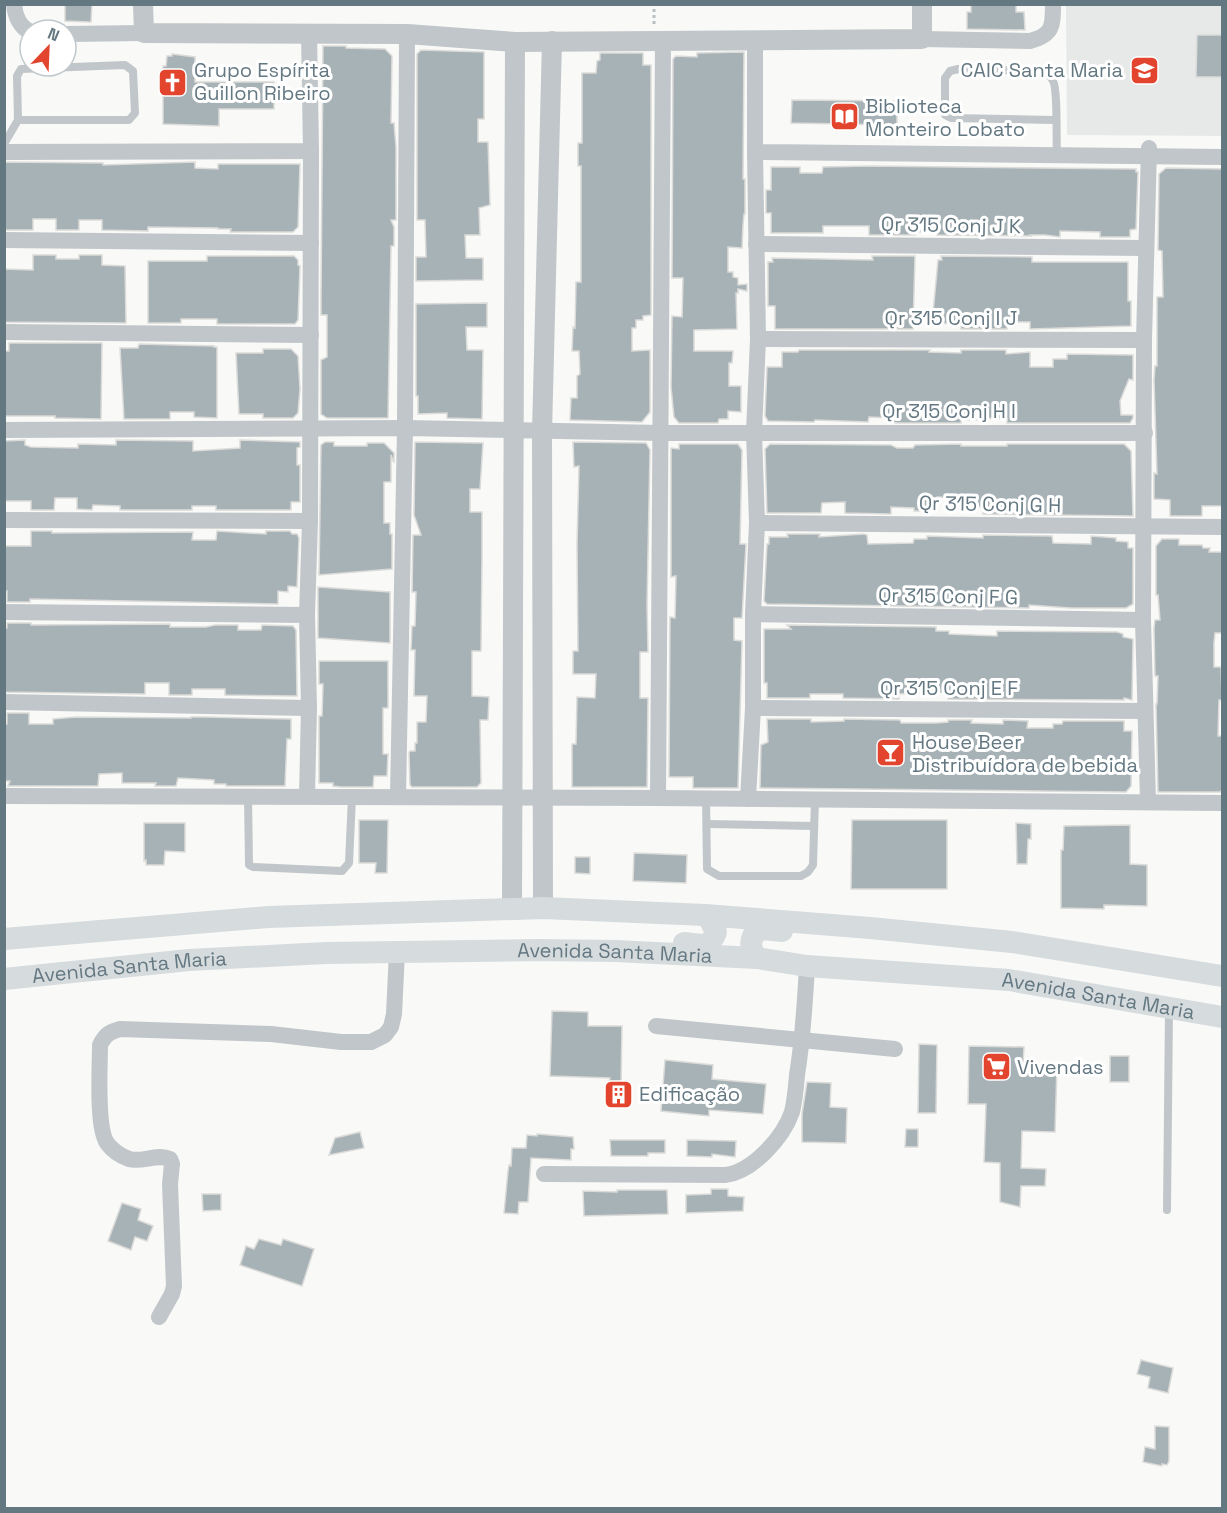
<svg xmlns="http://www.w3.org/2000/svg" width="1227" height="1513" font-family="'Space Grotesk',sans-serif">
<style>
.built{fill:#e7e9e8}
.building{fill:#a7b2b6;stroke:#dbdbd9;stroke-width:1.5}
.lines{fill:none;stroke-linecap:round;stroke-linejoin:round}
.path{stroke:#babfc1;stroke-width:3;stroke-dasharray:3 3;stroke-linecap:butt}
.service{stroke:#c0c6c9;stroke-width:8}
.minor{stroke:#c0c6c9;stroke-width:16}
.tertiary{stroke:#c0c6c9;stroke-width:20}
.secondary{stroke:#d6dbde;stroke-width:22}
.labels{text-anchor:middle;stroke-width:6;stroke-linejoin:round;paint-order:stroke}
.poi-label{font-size:20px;fill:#647882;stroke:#fff;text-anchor:start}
.street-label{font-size:20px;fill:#647882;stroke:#fff}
</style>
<rect width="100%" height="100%" fill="#f9f9f7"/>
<polygon class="built" points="1066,5 1222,5 1222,136 1067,135"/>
<g class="building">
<polygon points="65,4 92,4 91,22 65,21"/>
<polygon points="971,4 1016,4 1016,12 1024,12 1025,30 967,29 967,12 971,12"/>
<polygon points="1197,35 1222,35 1222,77 1196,77"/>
<polygon points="323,46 346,46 346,48 385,49 392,56 391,123 394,123 396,147 396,220 391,220 394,227 394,246 391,246 388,418 327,418 321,414 321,360 327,357 327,315 321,315 321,300"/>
<polygon points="421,50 484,52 484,119 478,119 478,142 488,142 490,205 479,208 480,235 465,235 466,258 483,258 483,280 416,281 416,257 426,257 425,220 417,220 417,54"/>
<polygon points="744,52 743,179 745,179 745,214 744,214 743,225 742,248 728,247 728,272 733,272 733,277 738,278 738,285 747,284 747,291 738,289 738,293 736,293 737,329 694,330 694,351 733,351 732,363 729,363 729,386 741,386 741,412 728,411 728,419 719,419 718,423 679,423 674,417 671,387 672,316 682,317 683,278 672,278 673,59 676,56 697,57 697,53"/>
<polygon points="600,53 643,53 643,65 651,65 651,315 643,316 643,320 636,320 636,328 632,328 632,351 650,350 650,412 642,422 570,420 571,398 577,398 577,376 580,374 579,351 572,351 573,327 575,328 576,282 581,282 581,166 578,166 578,143 582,143 582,73 596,73 597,61 600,60"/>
<polygon points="172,54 195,57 195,82 274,82 274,109 219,109 219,126 163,124 163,66 166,66 167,56 172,56"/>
<polygon points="792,100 897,101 897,125 791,123"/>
<polygon points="4,162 103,163 103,165 195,162 195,168 218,169 218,164 300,164 298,227 293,232 230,232 231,229 218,229 218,228 148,227 148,231 102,230 102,220 79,220 79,230 56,230 56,219 33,219 33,230 4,230"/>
<polygon points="869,166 1136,169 1136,172 1138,172 1136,229 1130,230 1130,237 1100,237 1100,232 1060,231 1060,237 1045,235 1030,235 1031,236 937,235 937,232 915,232 915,235 869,235 869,226 823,226 823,233 771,233 771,213 766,213 766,190 771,190 771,167 800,167 800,173 822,173 823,167"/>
<polygon points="1166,168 1222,169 1222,506 1202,506 1202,516 1170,516 1170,500 1154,499 1154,473 1157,474 1154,380 1155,366 1157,366 1157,297 1163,297 1162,251 1158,250 1159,174"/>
<polygon points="33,255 56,255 56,259 79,259 79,255 102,255 102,265 125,266 126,323 4,322 4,269 33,270"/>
<polygon points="207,256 294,256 298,260 298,265 300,266 298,320 295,324 217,324 217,319 181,319 181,323 148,323 148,261 207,261"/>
<polygon points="872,256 915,256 913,329 775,329 775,306 768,306 768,262 773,262 772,258 873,260"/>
<polygon points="941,256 1032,257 1032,262 1128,262 1128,301 1131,301 1131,326 1030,329 1030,322 1007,322 1007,329 961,329 961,323 932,324 938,260 942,260"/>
<polygon points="487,303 487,327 466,327 467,350 483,350 482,419 447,418 447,413 418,414 418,396 416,396 416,304"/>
<polygon points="9,343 102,343 101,419 55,418 55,416 4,416 4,351 9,351"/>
<polygon points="139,344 214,346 214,347 217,347 217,418 194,417 194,412 170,412 170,419 124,419 120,348 138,348"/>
<polygon points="263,349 291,349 298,356 300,389 298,413 293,418 263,418 263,414 239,414 236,353 263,353"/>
<polygon points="799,350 930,350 929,352 961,353 961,350 1006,350 1006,354 1030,352 1030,367 1053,367 1053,359 1067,359 1067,354 1133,355 1133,380 1129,379 1120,401 1121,415 1133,415 1133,418 1130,423 1007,423 1007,419 984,418 984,420 961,420 961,423 897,423 891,422 891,418 869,417 868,422 815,420 814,422 768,421 765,416 767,367 782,367 782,352 798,352"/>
<polygon points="25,440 25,445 31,447 78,448 78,444 116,445 116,440 193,441 193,451 240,448 240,440 300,442 300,447 297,448 297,465 300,465 300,502 291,502 291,510 216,510 216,506 192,506 192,510 120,510 120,506 93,505 92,510 77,509 77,498 55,498 54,510 31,510 31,501 4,501 4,441"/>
<polygon points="325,442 334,442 334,446 367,446 367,443 384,443 394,453 394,463 391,455 391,482 384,482 384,523 390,523 390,534 392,534 392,569 319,575 321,445"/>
<polygon points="415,442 483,443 480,489 470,489 470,512 482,512 482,558 481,651 472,651 472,696 489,697 488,720 480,720 481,783 477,787 412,787 410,785 409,753 410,751 415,751 415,743 417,743 417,722 426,722 427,696 414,696 415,650 411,650 412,626 415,626 416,592 412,592 413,535 421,535 414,515"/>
<polygon points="573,442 646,443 650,450 647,605 648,652 640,652 640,698 648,698 647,787 572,787 572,744 576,744 577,697 595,698 596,674 573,674 573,651 578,651 577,544 579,466 574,467"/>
<polygon points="679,444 738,444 742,450 740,544 746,544 742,618 734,618 734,640 742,641 738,788 693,788 693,777 669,777 670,617 675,618 676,576 671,577 671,448 679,449"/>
<polygon points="770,444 891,445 897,448 913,448 915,445 961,444 961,446 1007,446 1007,444 1124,444 1131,451 1133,516 983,514 983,507 960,507 960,498 937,497 937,511 914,511 914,508 891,507 891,514 845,513 845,502 822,503 821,513 767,513 765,449"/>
<polygon points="31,531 52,531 52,533 193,532 192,540 216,540 217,531 266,534 266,531 290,531 292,534 297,534 299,538 297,587 288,586 288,592 278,591 278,604 30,599 30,602 7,602 7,591 4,591 4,546 31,546"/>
<polygon points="787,534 820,534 819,537 864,534 867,535 868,544 913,543 914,539 927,539 927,536 983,538 983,535 1052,536 1053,543 1091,544 1091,536 1116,538 1116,541 1128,542 1128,548 1133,548 1133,604 1126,608 1071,608 1029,605 1029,608 767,604 764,601 767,544 769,544 769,537 788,537"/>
<polygon points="1162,539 1179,539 1179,545 1202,545 1203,548 1210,548 1209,552 1222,552 1222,633 1215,633 1214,643 1214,667 1221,667 1222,700 1219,700 1218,736 1222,736 1222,790 1220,792 1158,792 1156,704 1157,704 1158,676 1155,676 1154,628 1155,620 1160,620 1158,595 1156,595 1156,546"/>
<polygon points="318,587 390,592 390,643 318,638"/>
<polygon points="7,623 31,623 31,625 170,624 170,627 206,627 215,625 238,625 238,630 261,630 262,625 293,626 296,630 297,696 225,695 225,689 192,689 192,695 169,695 169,683 145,683 145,694 4,692 4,628 7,628"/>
<polygon points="787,625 936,627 936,631 949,631 949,634 997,636 997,631 1117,632 1123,634 1123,637 1133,639 1132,700 1124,698 1124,700 948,699 948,692 899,694 899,699 843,698 843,694 810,694 810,698 767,698 767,683 764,683 764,629 791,629"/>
<polygon points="319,661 388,661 388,708 383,708 383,754 388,754 387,776 374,776 373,787 341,787 333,786 333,783 319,783 319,716 322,716 323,684 319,684"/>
<polygon points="7,713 29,713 29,724 53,724 53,719 76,717 191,718 191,717 206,717 291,719 291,739 287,739 285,786 226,786 226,784 214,784 214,780 178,778 176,786 155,786 156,783 122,783 122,773 99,774 98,786 8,786 10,781 4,781 4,724 7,724"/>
<polygon points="767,719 811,719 811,722 844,721 844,719 900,720 901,723 936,723 948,722 948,720 972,720 971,723 1003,724 1003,720 1028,721 1027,728 1053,728 1053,724 1062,724 1063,721 1124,721 1124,731 1132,731 1131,786 1126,792 760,788 761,745 768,742"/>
<polygon points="359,820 388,820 387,873 375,873 376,863 359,863"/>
<polygon points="852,820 947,820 947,889 851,889"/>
<polygon points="144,823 185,823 185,852 165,851 164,865 146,865 146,860 144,861"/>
<polygon points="1016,823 1031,824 1031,839 1028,839 1027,864 1017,864"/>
<polygon points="1130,825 1130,864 1147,865 1147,906 1104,905 1104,909 1061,908 1061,850 1063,850 1064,826"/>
<polygon points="634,853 687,855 686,883 633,881"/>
<polygon points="575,857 590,857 590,874 575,873"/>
<polygon points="552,1011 588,1012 588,1026 622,1026 621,1087 631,1089 627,1104 605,1099 610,1078 550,1076"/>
<polygon points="919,1044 937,1045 936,1113 918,1113"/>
<polygon points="969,1046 1024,1047 1023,1064 1057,1065 1055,1132 1022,1131 1021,1168 1046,1169 1045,1186 1021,1186 1020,1207 1000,1202 1000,1163 984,1162 986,1104 968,1104"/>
<rect x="1110" y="1056" width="19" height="26"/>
<polygon points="665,1060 713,1065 712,1079 766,1084 763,1114 709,1110 709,1116 661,1111"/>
<polygon points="807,1082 831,1083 830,1107 847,1108 846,1143 802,1142 802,1114"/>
<polygon points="906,1129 918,1129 918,1147 905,1147"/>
<polygon points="360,1132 364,1148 329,1155 335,1138"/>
<polygon points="537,1134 573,1137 574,1149 571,1149 571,1160 531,1158 528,1202 519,1202 518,1214 504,1213 508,1171 509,1165 511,1166 512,1148 526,1148 527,1135 537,1136"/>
<polygon points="610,1140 665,1140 665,1153 648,1153 648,1156 611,1156"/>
<polygon points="687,1140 736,1141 735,1157 712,1154 712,1157 687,1156"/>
<polygon points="711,1189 728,1189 728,1196 744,1197 743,1211 686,1213 686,1195 711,1194"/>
<polygon points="617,1190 667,1190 668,1214 584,1216 583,1191 617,1192"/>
<polygon points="202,1194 221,1194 221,1210 203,1211"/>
<polygon points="122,1203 141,1209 138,1220 153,1226 147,1241 135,1237 131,1250 108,1241"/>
<polygon points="259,1239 281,1245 283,1239 314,1249 302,1286 240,1265 246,1246 254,1249"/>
<polygon points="1141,1360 1173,1368 1168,1393 1148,1388 1150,1377 1137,1374"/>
<polygon points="1155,1426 1169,1427 1169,1461 1167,1465 1162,1464 1162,1466 1143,1462 1145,1447 1155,1449"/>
</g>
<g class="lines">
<polyline class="path" points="654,24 654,4"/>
<g class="service">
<path d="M 1055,120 L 951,118 L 945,115 L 945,78 L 950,71 L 958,69 L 1037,71 C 1044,73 1050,74 1053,81 C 1058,89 1056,141 1057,154"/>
<polyline points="4,144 18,120 17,76 21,69 125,65 133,71 135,113 129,120 18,120"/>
<polyline points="248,796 249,865 253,867 342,871 349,863 352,797"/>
<polyline points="706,798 707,869 719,876 801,876 808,872 813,865 815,800"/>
<polyline points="707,824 814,826"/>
<polyline points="1167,1210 1169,1010"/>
</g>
<g class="minor">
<path d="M 14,4 C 15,16 20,27 30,32"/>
<polyline points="66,34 144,33"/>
<path d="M 922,39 L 1030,41 C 1053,35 1053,26 1053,4"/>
<polyline points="755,41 755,152 1222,157"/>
<polyline points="4,152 311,151 309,32"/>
<polyline points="4,240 311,243"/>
<polyline points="756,244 1145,248"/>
<polyline points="4,332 311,335"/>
<polyline points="758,339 1144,340"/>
<polyline points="4,430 405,428 661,433 1145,433"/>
<polyline points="4,520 310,521"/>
<polyline points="757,523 1222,527"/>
<polyline points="4,612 307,615"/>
<polyline points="753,614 1143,620"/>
<polyline points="4,702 309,708"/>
<polyline points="753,708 1145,711"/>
<polyline points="4,796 658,798 1222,803"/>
<polyline points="307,796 309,708 307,615 310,521 311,151"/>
<polyline points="398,797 405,428 407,34"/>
<polyline points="658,798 663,40"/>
<polyline points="748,799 753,708 753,614 757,523 754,432 758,339 755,152"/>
<polyline points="1148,801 1143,620 1144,340 1149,148"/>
<polyline points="656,1026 895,1049"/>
<path d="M 544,1174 L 725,1175 C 752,1172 783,1138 792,1112 C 795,1100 796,1087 797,1075 C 803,1039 805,1003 807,966"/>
<path d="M 159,1317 L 172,1294 L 174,1286 L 170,1184 L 172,1164 L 170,1159 C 157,1153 142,1163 129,1159 C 121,1156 112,1150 107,1143 C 96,1127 100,1066 100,1045 C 105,1035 109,1032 120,1029 L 271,1034 L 341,1042 L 371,1042 L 385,1035 L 391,1027 L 394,1014 L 397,952"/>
</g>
<g class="tertiary">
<polyline points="143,4 144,33 407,34 515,42 922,39 922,4"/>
<polyline points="512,908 515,42"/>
<polyline points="543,908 542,432 552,41"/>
</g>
<g class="secondary">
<polyline points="4,939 268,917 543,908 705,915 870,928 1012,942 1222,976"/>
<path d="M 684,943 C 699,944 710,950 716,932 L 710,920 L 705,915"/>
<path d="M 757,958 C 751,951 749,944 754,934 L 762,929 L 782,931"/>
<path id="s1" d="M 4,979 L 189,960 L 326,953 L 539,950 L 615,951 L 757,958 L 807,966 L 1009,980 L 1222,1017"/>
</g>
</g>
<defs>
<symbol id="school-square" viewBox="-11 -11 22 22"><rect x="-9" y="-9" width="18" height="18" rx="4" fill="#e2442e" stroke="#fff"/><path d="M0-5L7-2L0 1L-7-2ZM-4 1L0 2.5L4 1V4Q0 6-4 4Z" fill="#fff"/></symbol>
<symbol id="church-square" viewBox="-11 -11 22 22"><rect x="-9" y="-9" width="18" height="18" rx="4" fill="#e2442e" stroke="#fff"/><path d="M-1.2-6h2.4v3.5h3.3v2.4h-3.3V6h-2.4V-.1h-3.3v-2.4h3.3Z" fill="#fff"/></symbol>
<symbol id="library-square" viewBox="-11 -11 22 22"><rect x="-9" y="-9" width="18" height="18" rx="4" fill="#e2442e" stroke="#fff"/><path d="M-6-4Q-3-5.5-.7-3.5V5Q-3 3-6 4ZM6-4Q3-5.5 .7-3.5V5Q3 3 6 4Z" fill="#fff"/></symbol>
<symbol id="bar-square" viewBox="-11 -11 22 22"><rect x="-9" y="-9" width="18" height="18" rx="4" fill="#e2442e" stroke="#fff"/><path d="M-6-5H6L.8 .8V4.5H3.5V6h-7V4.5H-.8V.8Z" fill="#fff"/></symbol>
<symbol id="supermarket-square" viewBox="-11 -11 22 22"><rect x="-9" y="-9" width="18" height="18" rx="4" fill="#e2442e" stroke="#fff"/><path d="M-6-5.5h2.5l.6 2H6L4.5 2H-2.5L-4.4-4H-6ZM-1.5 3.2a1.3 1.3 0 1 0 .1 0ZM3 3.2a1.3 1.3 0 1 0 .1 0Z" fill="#fff"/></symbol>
<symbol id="building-square" viewBox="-11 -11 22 22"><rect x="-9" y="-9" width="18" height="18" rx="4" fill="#e2442e" stroke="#fff"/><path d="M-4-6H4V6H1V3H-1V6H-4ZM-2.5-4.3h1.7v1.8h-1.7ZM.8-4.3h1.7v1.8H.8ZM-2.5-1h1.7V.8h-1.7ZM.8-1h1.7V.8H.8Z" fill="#fff"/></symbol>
</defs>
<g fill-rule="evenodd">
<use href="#school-square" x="1128" y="54" width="33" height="33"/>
<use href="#church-square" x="156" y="66" width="33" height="33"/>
<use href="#library-square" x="828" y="100" width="33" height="33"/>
<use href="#bar-square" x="874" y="736" width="33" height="33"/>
<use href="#supermarket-square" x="980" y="1050" width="33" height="33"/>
<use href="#building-square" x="602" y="1078" width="33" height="33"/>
</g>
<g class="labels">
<g class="poi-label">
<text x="194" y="77">Grupo Espírita<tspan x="194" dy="23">Guillon Ribeiro</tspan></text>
<text x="1123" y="77" text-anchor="end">CAIC Santa Maria</text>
<text x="865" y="113">Biblioteca<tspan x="865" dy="23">Monteiro Lobato</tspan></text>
<text x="912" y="749">House Beer<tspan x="912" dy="23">Distribuídora de bebida</tspan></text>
<text x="1017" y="1074">Vivendas</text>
<text x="639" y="1101">Edificação</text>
</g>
<g class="street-label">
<text transform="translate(951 225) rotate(1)" y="7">Qr 315 Conj J K</text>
<text x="951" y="325">Qr 315 Conj I J</text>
<text x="949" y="418">Qr 315 Conj H I</text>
<text transform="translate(990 504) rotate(1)" y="7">Qr 315 Conj G H</text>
<text transform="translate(948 596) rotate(1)" y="7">Qr 315 Conj F G</text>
<text x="949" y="695">Qr 315 Conj E F</text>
<text dy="7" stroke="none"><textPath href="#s1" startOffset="612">Avenida Santa Maria</textPath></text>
<text dy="7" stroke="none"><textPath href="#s1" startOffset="126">Avenida Santa Maria</textPath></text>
<text dy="7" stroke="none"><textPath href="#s1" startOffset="1098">Avenida Santa Maria</textPath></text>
</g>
</g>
<rect width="1227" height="1513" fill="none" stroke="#647882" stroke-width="12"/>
<g transform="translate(48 48) rotate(23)"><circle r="28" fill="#ffffff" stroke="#c1c9cd" stroke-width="1.5"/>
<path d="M0-4.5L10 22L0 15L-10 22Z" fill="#e2442e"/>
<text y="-9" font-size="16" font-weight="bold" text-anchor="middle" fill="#647882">N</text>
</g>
</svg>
